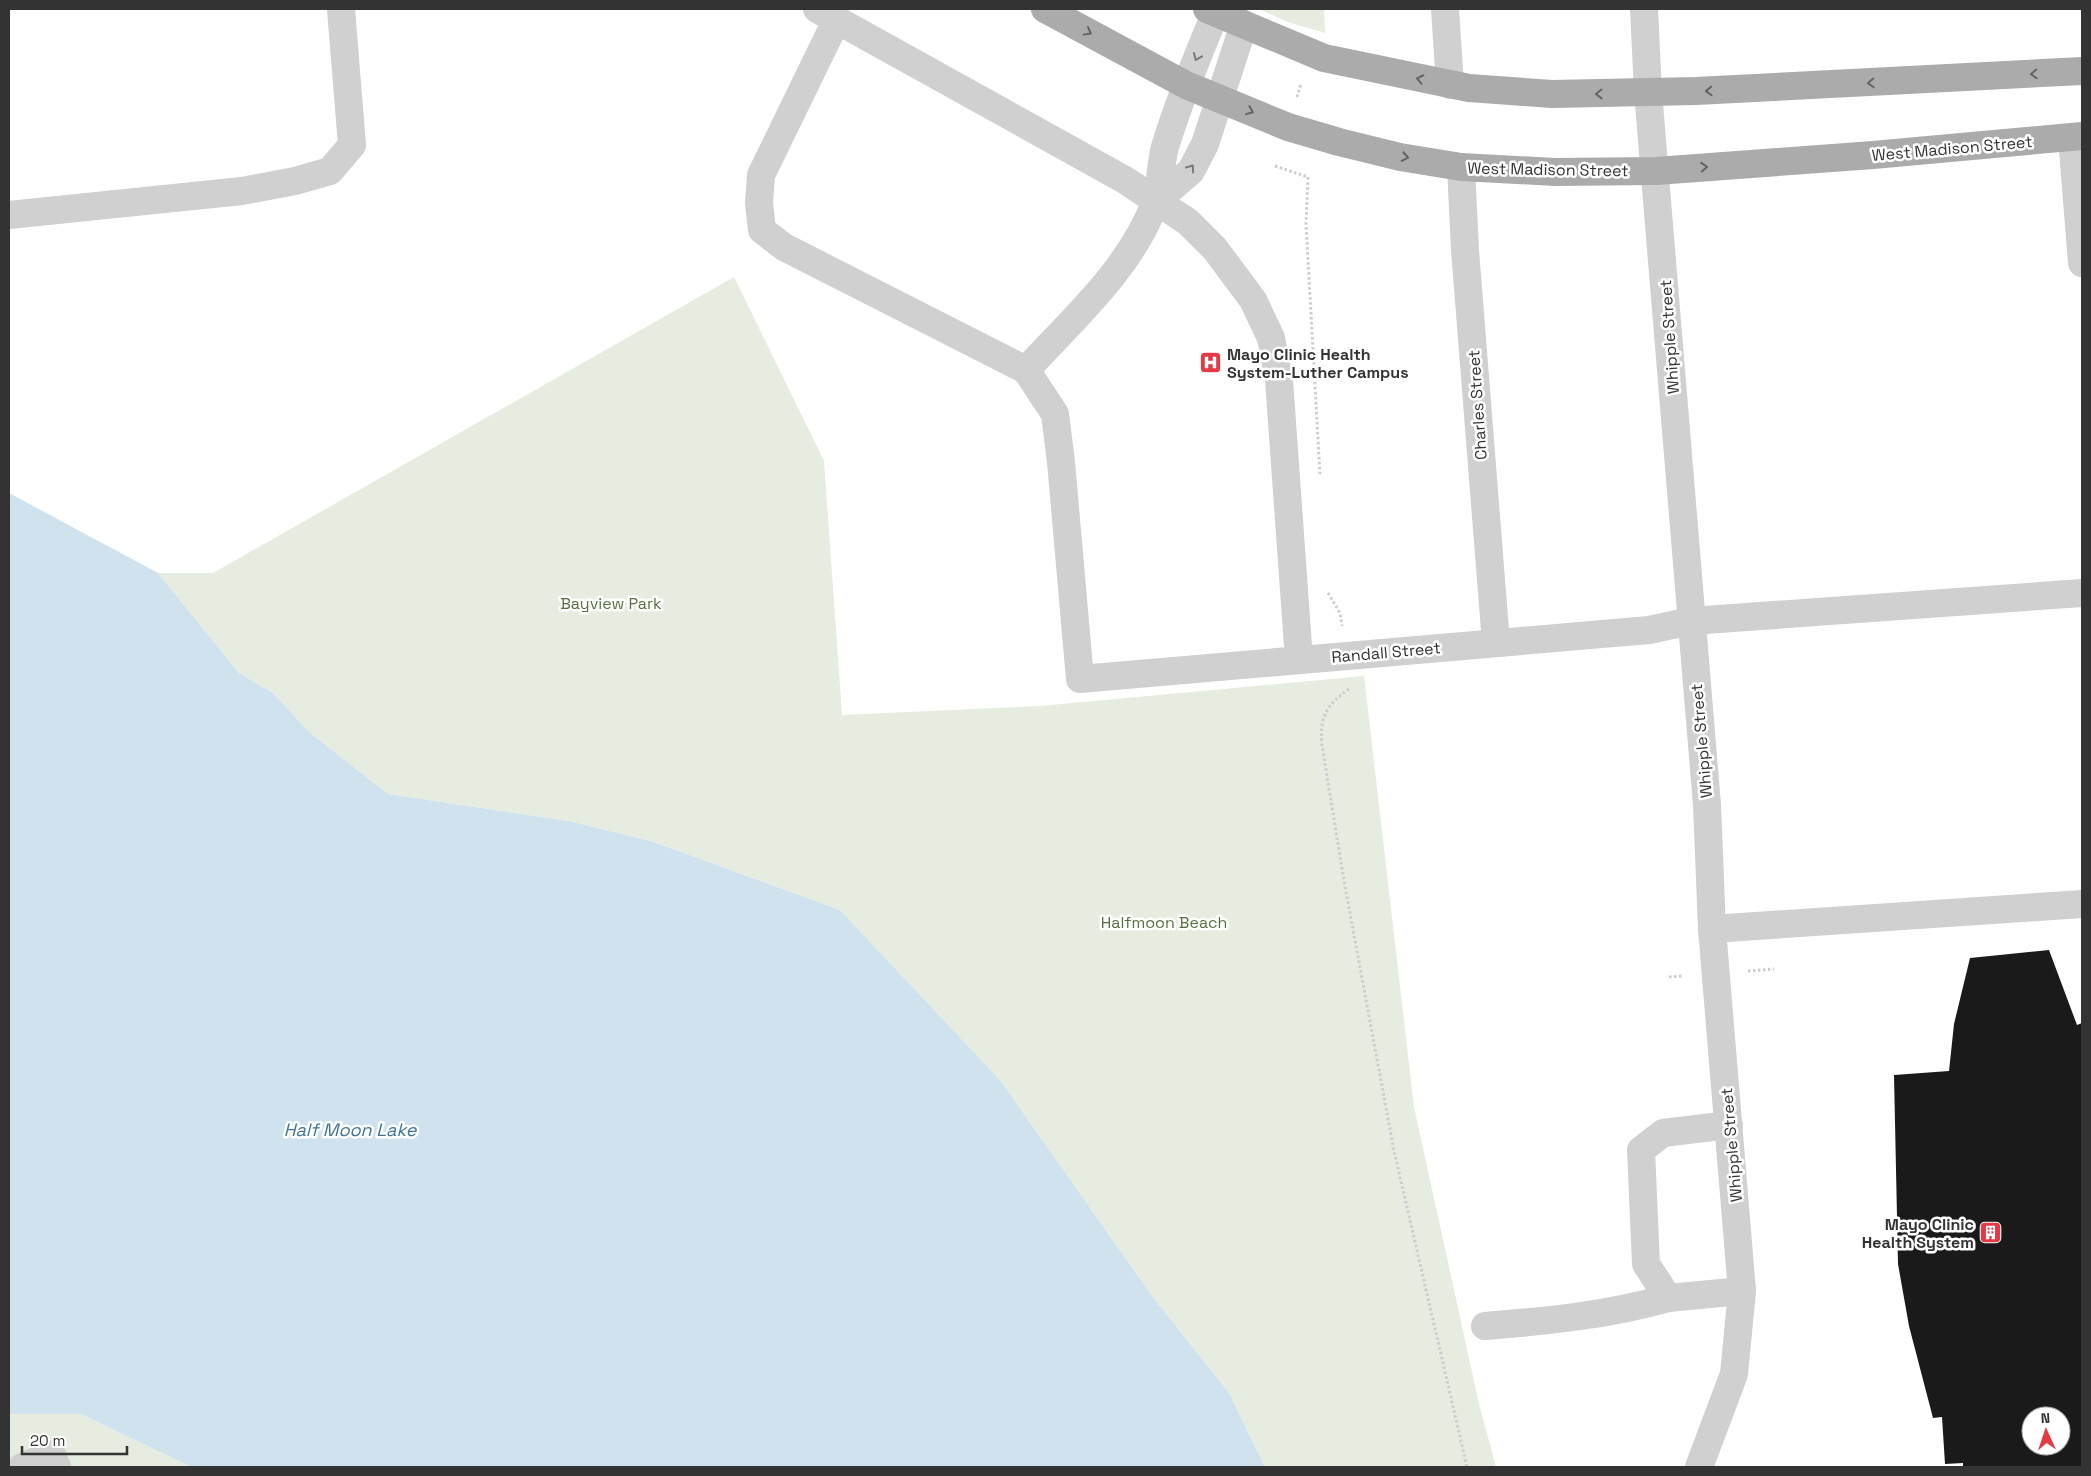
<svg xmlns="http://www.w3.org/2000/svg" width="2091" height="1476" font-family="'Space Grotesk',sans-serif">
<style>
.green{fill:#e6ecdf}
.water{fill:#cfe2ee}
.building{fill:#1a1a1a;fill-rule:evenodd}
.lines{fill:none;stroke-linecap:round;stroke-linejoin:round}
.path{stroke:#cdcdcd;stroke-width:3;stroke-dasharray:2.5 2.5;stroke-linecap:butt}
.minor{stroke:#d0d0d0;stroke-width:28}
.major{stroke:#ababab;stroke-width:28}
.oneway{stroke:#636363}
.oneway2{stroke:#7a7a7a}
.labels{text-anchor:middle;stroke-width:5;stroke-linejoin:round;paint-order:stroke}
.street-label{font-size:16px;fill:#333;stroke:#fff}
.poi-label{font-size:16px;font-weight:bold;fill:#333;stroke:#fff;text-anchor:start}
.park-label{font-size:16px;fill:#56703f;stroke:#fff}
.water-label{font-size:18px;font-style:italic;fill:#3f7597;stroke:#fff}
</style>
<rect width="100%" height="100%" fill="#fff"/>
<g class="green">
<polygon points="1259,9 1324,9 1325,33 1288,22"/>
<polygon points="734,277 824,461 842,715 1040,706 1364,676 1414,1107 1479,1404 1496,1467 1265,1467 1229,1393 1152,1296 1000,1080 840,910 654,842 569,821 388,794 309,732 273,693 239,673 158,573 213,573"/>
<polygon points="9,1414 81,1414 191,1467 9,1467"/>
</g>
<polygon class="water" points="9,493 158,573 239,673 273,693 309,732 388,794 569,821 654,842 840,910 1000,1080 1152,1296 1229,1393 1265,1467 191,1467 81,1414 9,1414"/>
<path class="building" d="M 2049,950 L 2077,1025 L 2082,1023 L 2082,1467 L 1963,1467 L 1963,1463 L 1945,1464 L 1942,1417 L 1933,1418 L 1909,1326 L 1898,1264 L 1894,1075 L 1949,1071 L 1954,1024 L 1970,958 ZM 2031,1416 L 2061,1416 L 2061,1446 L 2031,1446 Z"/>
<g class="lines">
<g class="path">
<polyline points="1297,97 1301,84"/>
<polyline points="1275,166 1308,177 1306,224 1320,475"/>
<polyline points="1328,593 1340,613 1342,626"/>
<path d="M 1349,689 C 1327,705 1319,716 1322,745 L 1344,881 L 1394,1151 L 1467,1467"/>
<polyline points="1748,971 1774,969"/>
<polyline points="1669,977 1683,976"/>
</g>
<g class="minor">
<polyline points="817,9 1125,180 1188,222 1215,249 1253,300 1271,338 1279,380 1299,660"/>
<polyline points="1445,9 1450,85"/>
<polyline points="1644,9 1648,92 1707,805 1712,929 1742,1291 1734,1374 1699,1467"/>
<polyline points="837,19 761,175 759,203 762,230 784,247 1026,370 1055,414 1061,462 1080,679 1649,630 1691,621 2082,593"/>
<polyline points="2072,137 2082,263"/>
<polyline points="1461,167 1465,250 1496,643"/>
<polyline points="1156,201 1191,171 1205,144 1244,24"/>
<polyline points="9,215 242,191 295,181 330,171 352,145 341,9"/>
<path d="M 1026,370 C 1073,319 1130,269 1155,203 C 1161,188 1160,164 1165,147 C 1179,101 1197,57 1216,12"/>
<polyline points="1712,929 2082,904"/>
<polyline points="1729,1125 1663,1133 1641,1150 1646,1264 1668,1298 1742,1291"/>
<path d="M 1485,1326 C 1547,1321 1609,1315 1668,1298"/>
<polyline points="22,1467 52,1454 57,1467"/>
</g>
<g class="major">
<polyline points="1045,9 1186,85 1288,127 1339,142 1400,157 1461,167 1555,172 1656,171 1873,155 2082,136"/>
<polyline points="1207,9 1324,58 1469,88 1552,94 1696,91 2082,71"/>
</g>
</g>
<defs><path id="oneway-chevron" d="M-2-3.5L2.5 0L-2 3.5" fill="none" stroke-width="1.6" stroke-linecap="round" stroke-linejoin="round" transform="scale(1.25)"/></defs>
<g class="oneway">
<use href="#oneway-chevron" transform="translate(1088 32) rotate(29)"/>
<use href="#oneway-chevron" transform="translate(2034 74) rotate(177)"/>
<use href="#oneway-chevron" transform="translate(1420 79) rotate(-168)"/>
<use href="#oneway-chevron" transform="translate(1871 83) rotate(177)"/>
<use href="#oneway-chevron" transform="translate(1709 91) rotate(178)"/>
<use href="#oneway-chevron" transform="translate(1599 94) rotate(179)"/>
<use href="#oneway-chevron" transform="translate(1250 111) rotate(22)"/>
<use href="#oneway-chevron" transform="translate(1405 157) rotate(10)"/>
<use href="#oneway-chevron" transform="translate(1704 167) rotate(-4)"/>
</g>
<g class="oneway2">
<use href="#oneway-chevron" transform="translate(1197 57) rotate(113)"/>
<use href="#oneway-chevron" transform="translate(1191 168) rotate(-55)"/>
</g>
<defs>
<symbol id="hospital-square" viewBox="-11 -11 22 22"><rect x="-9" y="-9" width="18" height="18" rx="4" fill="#e63946" stroke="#fff"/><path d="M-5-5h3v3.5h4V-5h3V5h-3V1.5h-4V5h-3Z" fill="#fff"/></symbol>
<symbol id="building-square" viewBox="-11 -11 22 22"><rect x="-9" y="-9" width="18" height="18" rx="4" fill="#e63946" stroke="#fff"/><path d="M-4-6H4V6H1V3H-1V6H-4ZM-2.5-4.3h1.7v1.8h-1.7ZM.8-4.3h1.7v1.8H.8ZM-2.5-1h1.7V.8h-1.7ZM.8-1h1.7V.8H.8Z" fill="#fff"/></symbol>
</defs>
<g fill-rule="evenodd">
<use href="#hospital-square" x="1198" y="350" width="25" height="25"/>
<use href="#building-square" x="1978" y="1220" width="25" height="25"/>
</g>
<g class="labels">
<g class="street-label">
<text transform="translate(1952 148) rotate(-5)" y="6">West Madison Street</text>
<text transform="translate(1548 169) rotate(1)" y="6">West Madison Street</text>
<text transform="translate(1669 337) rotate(-94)" y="6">Whipple Street</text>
<text transform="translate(1477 405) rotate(-94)" y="6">Charles Street</text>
<text transform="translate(1386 652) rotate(-5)" y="6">Randall Street</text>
<text transform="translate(1701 741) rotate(-95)" y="6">Whipple Street</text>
<text transform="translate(1731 1145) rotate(-95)" y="6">Whipple Street</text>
</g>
<g class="poi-label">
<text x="1227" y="360">Mayo Clinic Health<tspan x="1227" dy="18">System-Luther Campus</tspan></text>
<text x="1974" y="1230" text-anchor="end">Mayo Clinic<tspan x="1974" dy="18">Health System</tspan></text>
</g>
<g class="park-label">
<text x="611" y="609">Bayview Park</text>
<text x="1164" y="928">Halfmoon Beach</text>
</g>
<g class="water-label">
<text x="350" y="1136">Half Moon Lake</text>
</g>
</g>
<rect width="2091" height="1476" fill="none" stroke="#333333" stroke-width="20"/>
<g transform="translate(2046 1431) rotate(357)"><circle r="24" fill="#ffffff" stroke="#adadad"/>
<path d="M0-4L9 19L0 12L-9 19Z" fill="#e63946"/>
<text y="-8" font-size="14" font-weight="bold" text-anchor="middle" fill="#333333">N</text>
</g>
<path d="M22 1446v8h105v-8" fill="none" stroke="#333333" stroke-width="2.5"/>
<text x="30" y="1446" font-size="15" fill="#333333" stroke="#ffffff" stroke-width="4" paint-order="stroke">20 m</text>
</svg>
